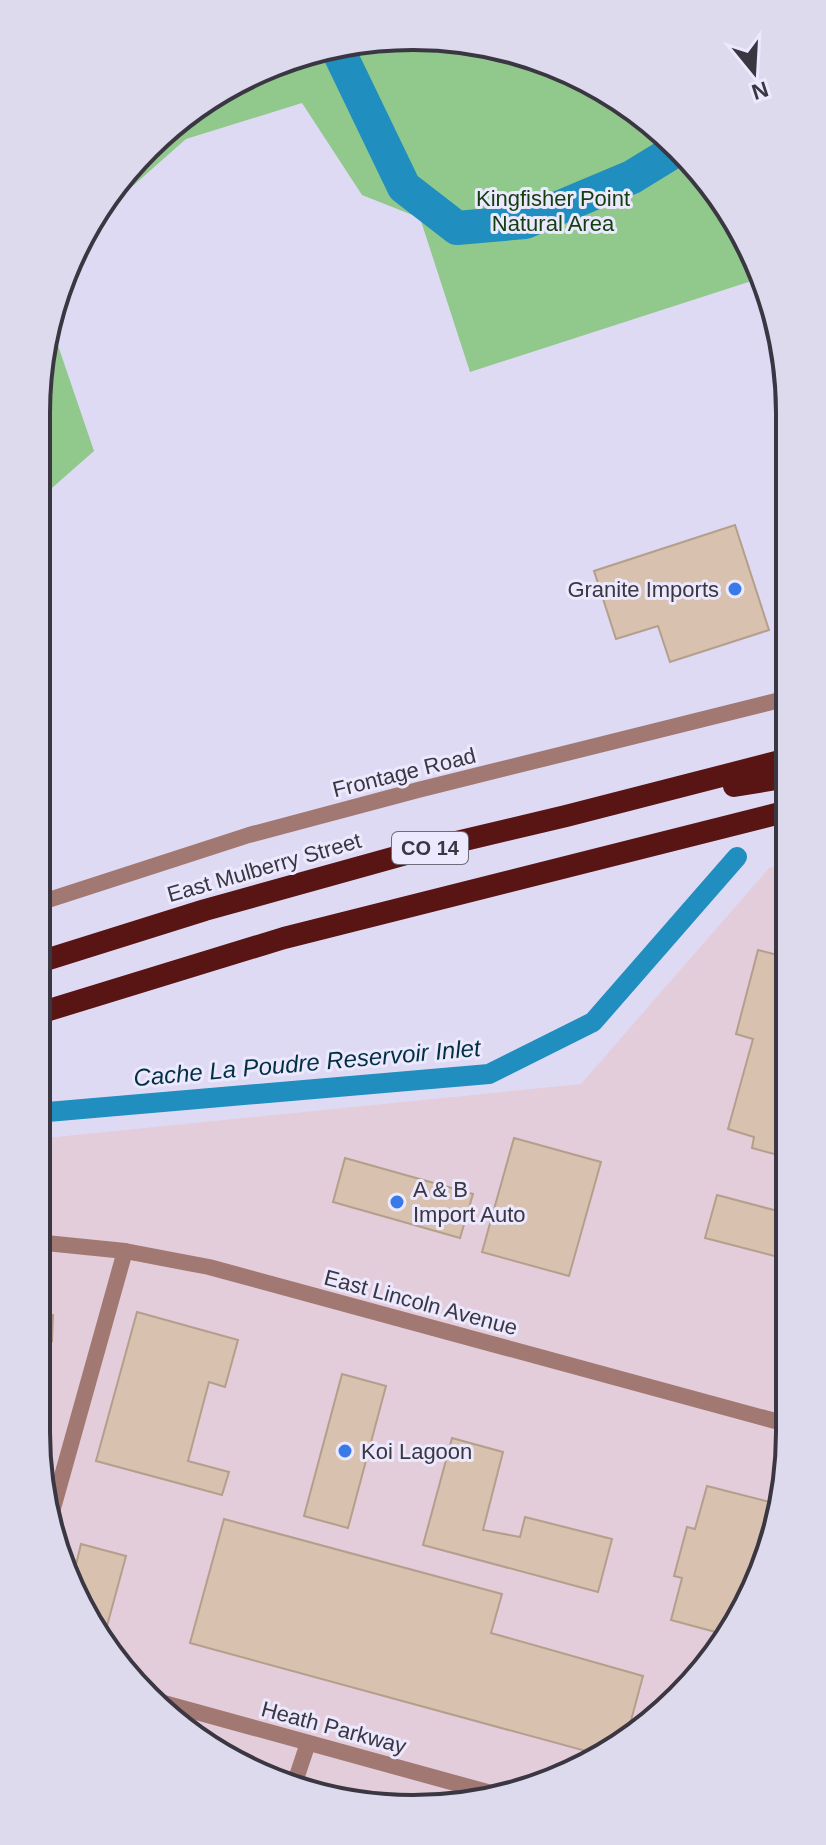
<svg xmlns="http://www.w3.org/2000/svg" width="826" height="1845" font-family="Arial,sans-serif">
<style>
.commercial{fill:#e3cddb}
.green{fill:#91c88c}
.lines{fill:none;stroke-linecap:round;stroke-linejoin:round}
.canal{stroke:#208ebf;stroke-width:20}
.river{stroke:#208ebf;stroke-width:34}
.building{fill:#d8c1ae;stroke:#b49e8c;stroke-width:2}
.minor{stroke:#a27873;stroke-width:16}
.tertiary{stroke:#a27873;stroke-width:16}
.trunk{stroke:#581513;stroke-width:22}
.poi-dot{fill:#3979e8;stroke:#ece8fd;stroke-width:3}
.labels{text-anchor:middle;stroke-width:6;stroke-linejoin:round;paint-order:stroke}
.shield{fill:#ece8fd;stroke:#6f6c7a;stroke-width:2}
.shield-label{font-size:20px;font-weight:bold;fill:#3a3742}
.park-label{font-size:22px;fill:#123f10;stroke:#ece8fd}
.poi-label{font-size:22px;fill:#3a3742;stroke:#ece8fd;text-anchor:start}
.street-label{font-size:22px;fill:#3a3742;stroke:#ece8fd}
.water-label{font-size:24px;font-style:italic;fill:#012f44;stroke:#ece8fd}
.rim{fill:none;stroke:#3a3742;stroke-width:4}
</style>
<rect width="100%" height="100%" fill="#dfdaf4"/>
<polygon class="commercial" points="788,863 790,1432 770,1554 697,1680 601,1759 486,1802 340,1802 225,1759 129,1680 56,1554 36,1432 36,1139 581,1084 769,868"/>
<g class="green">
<polygon points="389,37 535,56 623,100 712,183 761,268 764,277 470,372 420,218 362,195 302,103 186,139 101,214 130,164 247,75"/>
<polygon points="51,325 94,451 36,502 36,413"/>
</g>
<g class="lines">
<polyline class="canal" points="36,1113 489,1074 593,1022 737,857"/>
<polyline class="river" points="338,50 404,187 457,228 525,222 632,177 676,150"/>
</g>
<g class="building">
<polygon points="735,525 769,630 670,662 658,626 616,639 594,571"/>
<polygon points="758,950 789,958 789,1158 752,1148 754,1137 728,1129 753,1039 736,1034"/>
<polygon points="514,1138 601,1162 569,1276 482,1252"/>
<polygon points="345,1158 473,1194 460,1238 333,1202"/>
<polygon points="717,1195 789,1214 789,1230 782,1258 705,1238"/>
<polygon points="137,1312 238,1340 225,1387 209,1382 188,1461 229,1472 222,1495 96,1461"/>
<polygon points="36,1314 53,1315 52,1341 47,1339 45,1369 36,1370"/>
<polygon points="342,1374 386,1386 348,1528 304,1516"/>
<polygon points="452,1438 503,1452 483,1530 520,1537 525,1517 612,1539 598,1592 423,1545"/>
<polygon points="707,1486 778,1504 770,1554 723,1634 671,1620 682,1578 674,1576 687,1527 695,1529"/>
<polygon points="224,1519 502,1594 491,1633 643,1676 626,1739 604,1756 190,1643"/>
<polygon points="81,1544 126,1556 104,1637 72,1581"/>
</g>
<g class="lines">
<g class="minor">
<polyline points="36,904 249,835 418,790 788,698"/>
<polyline points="50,1519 125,1251"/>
<polyline points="153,1700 502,1796"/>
<polyline points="294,1785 308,1743"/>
</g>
<polyline class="tertiary" points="36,1242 125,1251 209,1267 790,1425"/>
<g class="trunk">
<polyline points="734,786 788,777"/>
<polyline points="36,963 205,910 410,853 566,816 788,759"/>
<polyline points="36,1014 284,938 788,811"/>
</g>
</g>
<g class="poi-dot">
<circle cx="735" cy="589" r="8"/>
<circle cx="397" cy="1202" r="8"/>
<circle cx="345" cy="1451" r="8"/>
</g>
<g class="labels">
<rect class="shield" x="392" y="832" width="76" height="32" rx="6"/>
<g class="shield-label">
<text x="430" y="855">CO 14</text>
</g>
<g class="park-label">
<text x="553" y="206">Kingfisher Point<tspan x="553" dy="25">Natural Area</tspan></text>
</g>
<g class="poi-label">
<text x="719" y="597" text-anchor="end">Granite Imports</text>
<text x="413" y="1197">A &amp; B<tspan x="413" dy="25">Import Auto</tspan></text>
<text x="361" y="1459">Koi Lagoon</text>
</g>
<g class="street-label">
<text transform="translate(404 772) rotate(-14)" y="8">Frontage Road</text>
<text transform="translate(264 867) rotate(-16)" y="8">East Mulberry Street</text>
<text transform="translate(421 1302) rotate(15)" y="8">East Lincoln Avenue</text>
<text transform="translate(334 1727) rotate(15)" y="8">Heath Parkway</text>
</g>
<g class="water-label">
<text transform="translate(307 1063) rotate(-5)" y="8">Cache La Poudre Reservoir Inlet</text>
</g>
</g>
<path d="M0 0H826V1845H0ZM413 50H413A363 363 0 0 1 776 413V1432A363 363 0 0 1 413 1795H413A363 363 0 0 1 50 1432V413A363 363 0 0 1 413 50Z" fill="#dedaee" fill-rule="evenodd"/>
<path class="rim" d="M413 50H413A363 363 0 0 1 776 413V1432A363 363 0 0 1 413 1795H413A363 363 0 0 1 50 1432V413A363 363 0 0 1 413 50Z"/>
<g transform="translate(754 72) rotate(162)" stroke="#ece8fd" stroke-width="6" paint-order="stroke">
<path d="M0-6L14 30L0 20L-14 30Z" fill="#3a3742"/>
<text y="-12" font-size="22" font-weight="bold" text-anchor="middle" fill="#3a3742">N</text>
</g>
</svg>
